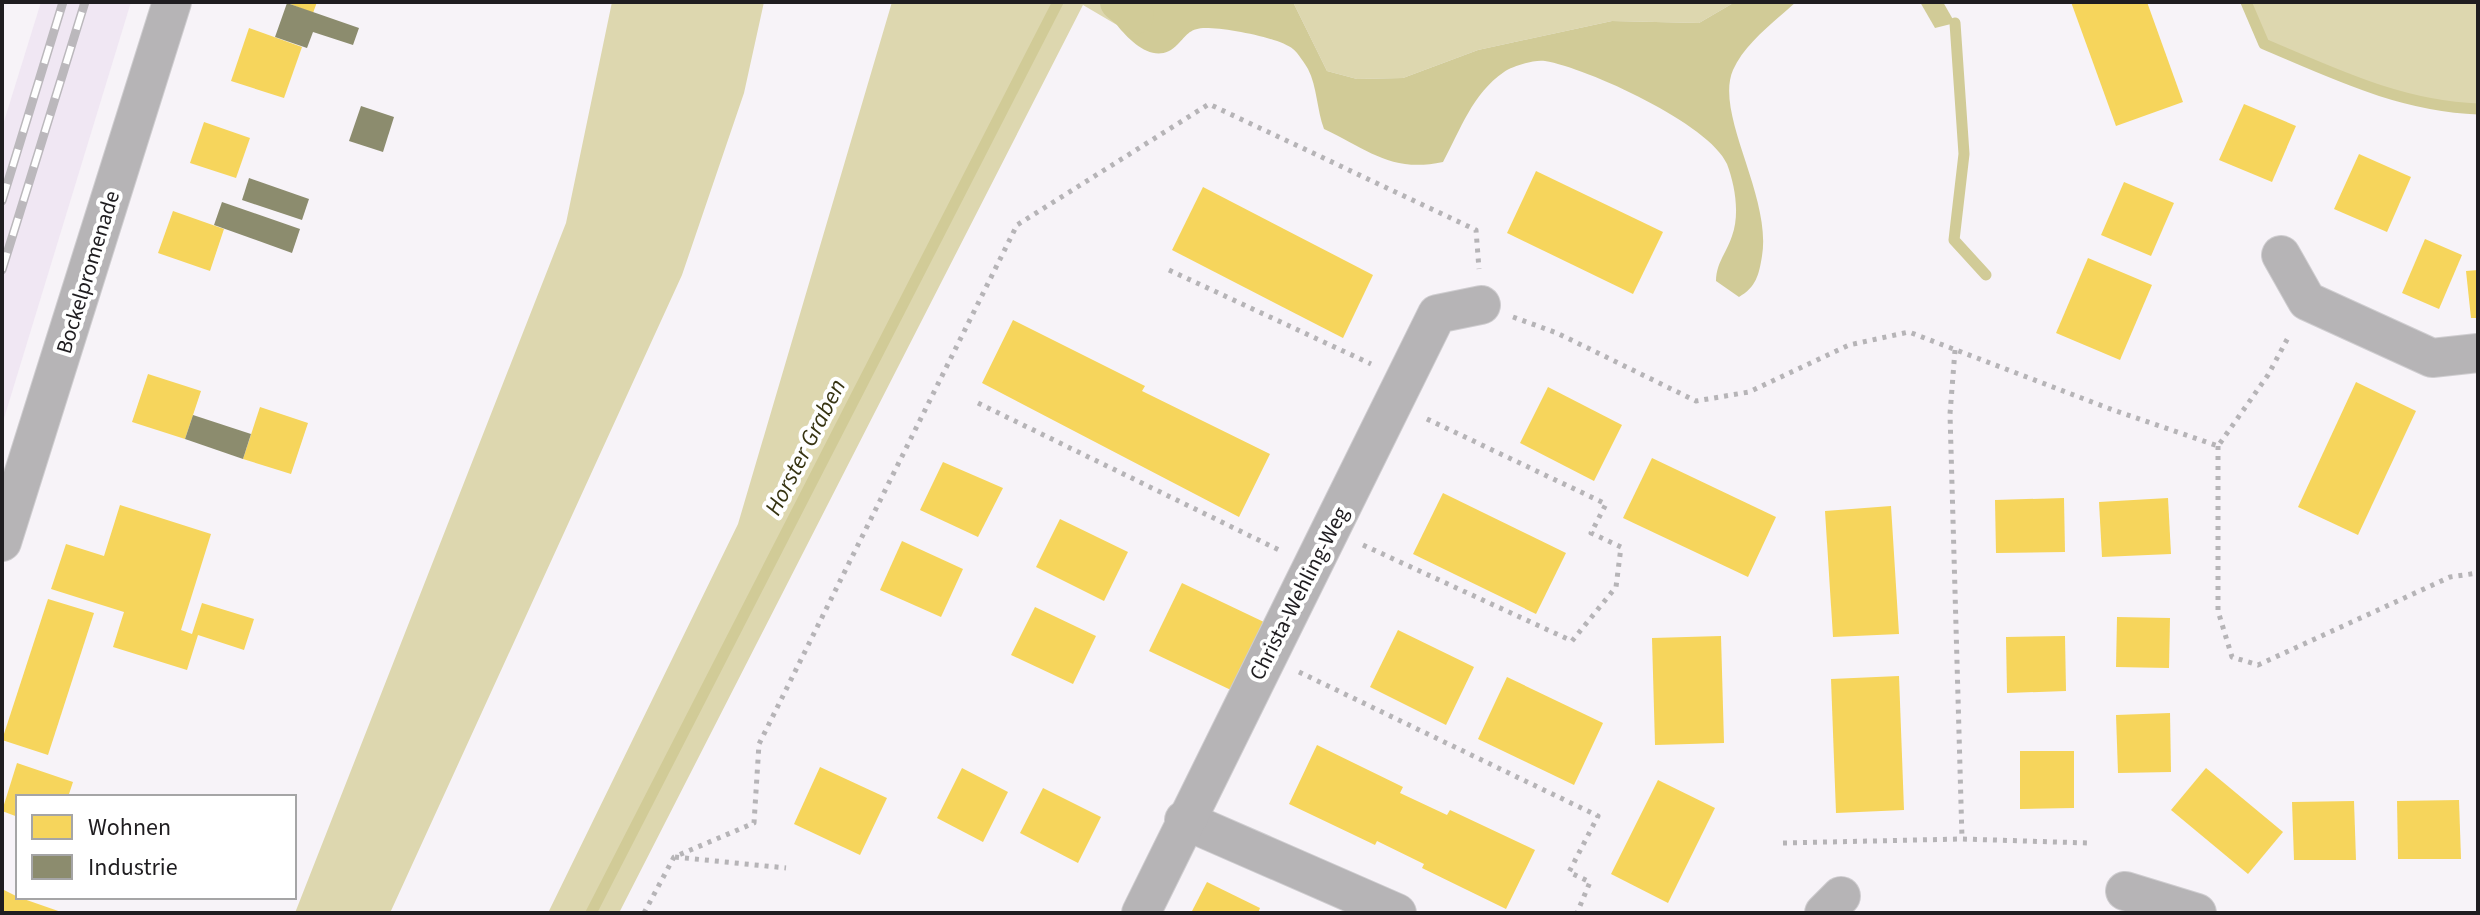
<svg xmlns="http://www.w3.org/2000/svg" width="2480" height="915" font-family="'Source Sans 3',sans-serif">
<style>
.built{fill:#f0e7f3}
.forest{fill:#ddd7af}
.water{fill:#d1cb97}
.homes{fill:#f6d55c}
.industry{fill:#8c8c6e}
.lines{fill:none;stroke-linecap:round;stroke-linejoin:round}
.stream{stroke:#d1cb97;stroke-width:11}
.canal{stroke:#d1cb97;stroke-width:38}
.street-casing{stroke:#cfcdd0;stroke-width:40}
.path{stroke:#b6b4b7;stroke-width:5;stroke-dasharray:4 6;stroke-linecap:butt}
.street{stroke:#b6b4b6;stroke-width:38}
.rail-casing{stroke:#bbb8bc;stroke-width:9}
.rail{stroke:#fff;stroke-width:6;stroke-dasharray:18;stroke-linecap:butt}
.labels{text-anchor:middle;stroke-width:8;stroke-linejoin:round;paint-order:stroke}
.street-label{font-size:22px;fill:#1f1d20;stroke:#fff}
.water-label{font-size:24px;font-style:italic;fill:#373412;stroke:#fff}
</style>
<rect width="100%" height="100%" fill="#f7f3f8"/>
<polygon class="built" points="41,2 131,2 2,425 2,128"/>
<g class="forest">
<polygon points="612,2 764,2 744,93 682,275 390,913 295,913 566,223"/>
<polygon points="892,2 1150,2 1117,25 1083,5 619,913 548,913 738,524"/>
<polygon points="1293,2 1735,2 1699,23 1612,21 1478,50 1403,78 1357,79 1327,71"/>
<path d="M 2246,2 L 2478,2 L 2478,109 C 2400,106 2335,74 2264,44 Z"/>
</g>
<g class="water">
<path d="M 1150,2 L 1293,2 L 1327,71 L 1357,79 L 1403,78 L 1478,50 L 1612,21 L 1699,23 L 1735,2 L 1796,2 C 1775,21 1745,43 1733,70 C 1714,114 1772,196 1762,256 C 1759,275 1756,287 1739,297 L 1716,281 C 1716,263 1727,252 1732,236 C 1740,214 1735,185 1727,164 C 1710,124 1587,68 1545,61 C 1535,59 1512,66 1504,72 C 1472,94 1461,129 1443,162 C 1391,173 1369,150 1324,129 C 1317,111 1317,86 1308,69 C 1305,64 1298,53 1293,49 C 1278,37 1222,27 1203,28 C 1189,29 1186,36 1178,44 C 1157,67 1131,43 1117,25 Z"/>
<polygon points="1920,2 1943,2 1955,23 1935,28"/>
</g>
<g class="homes">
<polygon points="285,2 317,2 313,13"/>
<polygon points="2071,2 2147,2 2183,102 2116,126"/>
<polygon points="249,28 302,47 284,98 231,81"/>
<polygon points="2244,104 2296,126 2272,182 2219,160"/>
<polygon points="204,122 250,138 236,178 190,163"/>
<polygon points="2359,154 2411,177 2387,232 2334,209"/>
<polygon points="1536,171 1663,232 1633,294 1507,233"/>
<polygon points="2124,182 2174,203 2151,256 2101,235"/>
<polygon points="1203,187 1373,275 1343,338 1172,250"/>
<polygon points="173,211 224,229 210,271 158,253"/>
<polygon points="2425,239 2462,255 2439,309 2402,293"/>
<polygon points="2088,258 2152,285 2120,360 2056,333"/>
<polygon points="2478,270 2478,318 2471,318 2466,271"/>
<polygon points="1013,320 1145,386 1142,391 1270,454 1239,517 982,383"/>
<polygon points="148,374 201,391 185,439 132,422"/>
<polygon points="2356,382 2416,411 2358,535 2298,507"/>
<polygon points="1548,387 1622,425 1594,481 1520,443"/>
<polygon points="260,407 308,423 291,474 243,459"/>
<polygon points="1652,458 1776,517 1748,577 1623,518"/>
<polygon points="943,462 1003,488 978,537 920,510"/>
<polygon points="1443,493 1566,553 1536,614 1413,554"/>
<polygon points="2064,498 2065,552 1996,553 1995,500"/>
<polygon points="2168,498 2171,554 2102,557 2099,502"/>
<polygon points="120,505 211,534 181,630 192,634 202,603 254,619 244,650 198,635 187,670 113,647 124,612 51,589 66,544 104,556"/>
<polygon points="1891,506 1899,634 1833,637 1825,511"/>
<polygon points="1060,519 1128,552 1104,601 1036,567"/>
<polygon points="902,541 963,569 941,617 880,590"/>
<polygon points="1182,583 1266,623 1233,691 1149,651"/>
<polygon points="48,599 94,613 48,755 2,740"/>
<polygon points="1035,607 1096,636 1073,684 1011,655"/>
<polygon points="2117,617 2170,618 2169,668 2116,667"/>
<polygon points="1398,630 1474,667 1446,725 1370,687"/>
<polygon points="1721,636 1724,743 1655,745 1652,638"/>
<polygon points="2065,636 2066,691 2007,693 2006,637"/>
<polygon points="1899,676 1904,810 1836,813 1831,679"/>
<polygon points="1507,677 1603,723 1574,785 1478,739"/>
<polygon points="2170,713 2171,772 2118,773 2116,715"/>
<polygon points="1317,745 1403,787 1400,793 1447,815 1450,810 1535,850 1506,909 1422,868 1424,864 1377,841 1375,845 1289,804"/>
<polygon points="2020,751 2074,751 2074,808 2020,809"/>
<polygon points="17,763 73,782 68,797 18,797 18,817 2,811"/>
<polygon points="820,767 887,798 860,855 794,824"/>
<polygon points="962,768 1008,792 983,842 937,818"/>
<polygon points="2206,768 2283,832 2248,874 2171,810"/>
<polygon points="1658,780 1715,808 1668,903 1611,874"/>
<polygon points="1043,788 1101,817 1078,863 1020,833"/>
<polygon points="2459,800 2461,859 2398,859 2397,801"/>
<polygon points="2354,801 2356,860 2294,860 2292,802"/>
<polygon points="1207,882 1260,908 1258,913 1191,913"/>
<polygon points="2,889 18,897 64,913 2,913"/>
</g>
<g class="industry">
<polygon points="287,3 359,28 353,45 313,32 307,48 275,37"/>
<polygon points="361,106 394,117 383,152 349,141"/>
<polygon points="249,178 309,199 302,220 242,200"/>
<polygon points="222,202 300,229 292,253 214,225"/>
<polygon points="193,415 251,434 243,459 185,439"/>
</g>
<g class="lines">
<g class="stream">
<path d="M 2246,2 L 2264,44 C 2335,74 2400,106 2478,109"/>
<polyline points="1955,23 1964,154 1954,240 1986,275"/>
<polyline points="591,913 1058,2"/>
</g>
<polyline class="canal" points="1119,2 1135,15"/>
<defs>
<g id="street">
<polyline points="2281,255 2307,301 2432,358 2478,353"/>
<polyline points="2,542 172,2"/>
<polyline points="1184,820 1397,913"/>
<polyline points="2125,891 2197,913"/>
<polyline points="1141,913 1437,314 1481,305"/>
<polyline points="1824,913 1841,896"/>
</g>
</defs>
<use href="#street" class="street-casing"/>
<g class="path">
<polyline points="1169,270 1371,364"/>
<polyline points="1513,317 1557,333 1696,401 1749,392 1849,345 1909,332 2113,410 2218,446 2268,375 2290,334"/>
<polyline points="1955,350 1950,414 1962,839"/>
<polyline points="978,403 1279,550"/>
<polyline points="2218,446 2218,611 2232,657 2258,665 2450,577 2478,573"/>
<polyline points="1363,545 1572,641 1616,587 1621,547 1591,533 1606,504 1425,418"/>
<polyline points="1299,672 1598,816 1569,872 1590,882 1577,913"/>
<polyline points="1783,843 1962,839 2088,843"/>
<polyline points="675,857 786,868"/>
<polyline points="644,913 674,857 754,823 759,744 1017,225 1209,104 1476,230 1479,269"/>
</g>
<use href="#street" class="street"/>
<defs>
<g id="rail">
<polyline points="2,201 63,2"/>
<polyline points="2,270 85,2"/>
</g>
</defs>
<use href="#rail" class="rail-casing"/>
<use href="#rail" class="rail"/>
</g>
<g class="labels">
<g class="street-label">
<text transform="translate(87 272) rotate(-73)" y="8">Bockelpromenade</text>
<text transform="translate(1298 593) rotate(-63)" y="8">Christa-Wehling-Weg</text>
</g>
<g class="water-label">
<text transform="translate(805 447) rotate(-63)" y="8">Horster Graben</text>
</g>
</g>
<rect width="2480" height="915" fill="none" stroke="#1f1d20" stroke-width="8"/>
<rect x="16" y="795" width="280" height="104" fill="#ffffff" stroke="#a5a5a6" stroke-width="2"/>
<rect x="32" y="815" width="40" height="24" fill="#f6d55c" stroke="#a5a5a6" stroke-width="2"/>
<text x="88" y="835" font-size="24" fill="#1f1d20">Wohnen</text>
<rect x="32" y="855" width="40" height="24" fill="#8c8c6e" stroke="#a5a5a6" stroke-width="2"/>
<text x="88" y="875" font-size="24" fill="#1f1d20">Industrie</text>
</svg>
